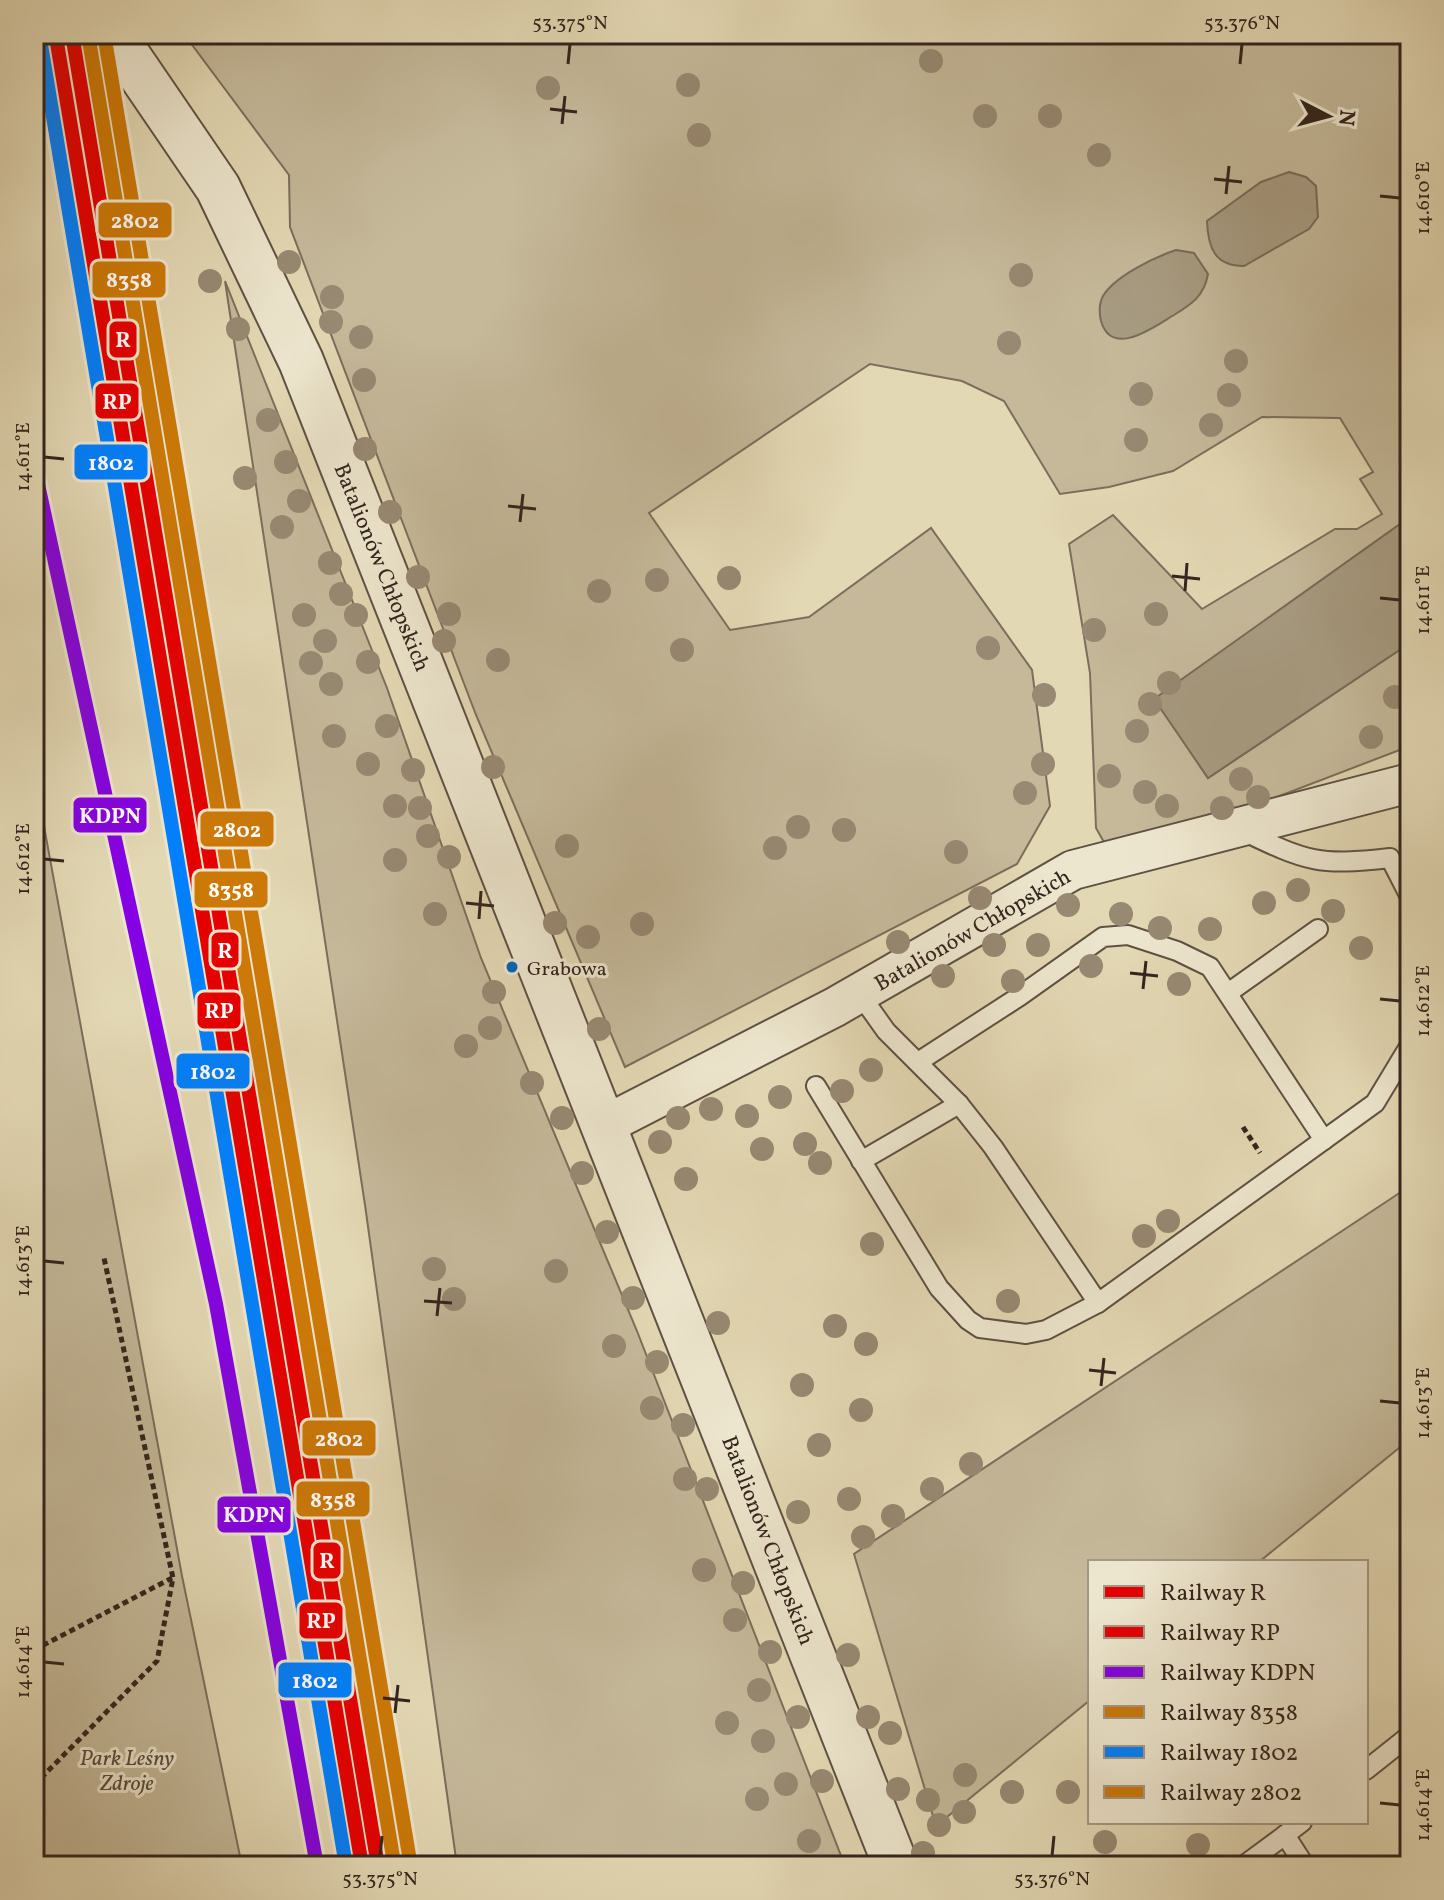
<svg xmlns="http://www.w3.org/2000/svg" width="1444" height="1900" font-family="Vollkorn,serif">
<style>
.green{fill:#c5b99a;stroke:#7c6e5c;stroke-width:2}
.water{fill:#a79b81;stroke:#796b59;stroke-width:2}
.lines{fill:none;stroke-linecap:round;stroke-linejoin:round}
.service-casing{stroke:#5f5143;stroke-width:22}
.minor-casing{stroke:#5f5143;stroke-width:42}
.tertiary-casing{stroke:#5f5143;stroke-width:48}
.path{stroke:#33241d;stroke-width:5;stroke-dasharray:6 4;stroke-linecap:butt}
.service{stroke:#ede6ce;stroke-width:18}
.minor{stroke:#ede6ce;stroke-width:38}
.tertiary{stroke:#ede6ce;stroke-width:44}
.rail-1-casing{stroke:#ede6ce;stroke-width:20}
.rail-2-casing{stroke:#ede6ce;stroke-width:20}
.rail-3-casing{stroke:#ede6ce;stroke-width:20}
.rail-4-casing{stroke:#ede6ce;stroke-width:20}
.rail-5-casing{stroke:#ede6ce;stroke-width:20}
.rail-6-casing{stroke:#ede6ce;stroke-width:20}
.rail-1{stroke:#e50000;stroke-width:14}
.rail-2{stroke:#e50000;stroke-width:14}
.rail-3{stroke:#8500e5;stroke-width:14}
.rail-4{stroke:#cc7907;stroke-width:14}
.rail-5{stroke:#0080ff;stroke-width:14}
.rail-6{stroke:#cc7907;stroke-width:14}
.tree{fill:#978972}
.ticks{fill:none;stroke:#33241d;stroke-width:3}
.bus-dot{fill:#0065bd;stroke:#ede6ce;stroke-width:3}
.labels{text-anchor:middle;stroke-width:6;stroke-linejoin:round;paint-order:stroke}
.bus-label{font-size:20px;fill:#33241d;stroke:#ede6ce;text-anchor:start}
.street-label{font-size:22px;fill:#33241d;stroke:#ede6ce}
.park-label{font-size:22px;font-style:italic;fill:#58493c;stroke:#ede6ce}
.line-badge{stroke:#ede6ce;stroke-width:3}
.badge-label{font-size:22px;text-anchor:middle;font-weight:bold;fill:#fff}
.neatline{fill:none;stroke:#33241d;stroke-width:3}
.ticks-label{font-size:20px;text-anchor:middle;fill:#33241d}
</style>
<rect width="100%" height="100%" fill="#e3d8b4"/>
<filter id="stains"><feTurbulence type="fractalNoise" baseFrequency=".0025" numOctaves="4"/><feColorMatrix values="0 0 0 0 .2 0 0 0 0 .09 0 0 0 0 .02 0 0 0 .5 -.17"/></filter>
<radialGradient id="worn" r=".72"><stop offset=".6" stop-color="#630" stop-opacity="0"/><stop offset="1" stop-color="#630" stop-opacity=".3"/></radialGradient>
<g class="green">
<polygon points="184,34 1410,34 1410,517 1155,699 1208,778 1410,643 1410,746 1243,810 1105,844 1096,828 1090,673 1069,544 1113,515 1202,609 1335,529 1357,529 1382,514 1360,479 1373,472 1340,418 1262,417 1173,471 1109,487 1060,494 1004,401 962,381 870,364 649,513 730,630 809,617 931,528 1032,670 1050,806 1017,864 625,1067 476,715 290,227 289,175"/>
<polygon points="225,281 387,688 481,958 637,1331 845,1866 457,1866 365,1205"/>
<polygon points="34,772 182,1576 242,1866 34,1866"/>
<polygon points="1410,1186 1410,1439 1259,1562 1090,1562 1090,1700 936,1826 854,1554"/>
</g>
<g class="water">
<path d="M 1289,172 L 1306,177 L 1316,186 L 1318,217 L 1309,229 L 1244,266 C 1214,266 1208,247 1207,221 L 1261,182 Z"/>
<path d="M 1176,250 L 1194,253 L 1208,274 C 1204,296 1192,304 1174,315 C 1155,326 1112,359 1101,321 C 1099,313 1099,304 1103,296 C 1115,276 1155,257 1176,250 Z"/>
<polygon points="1410,517 1410,643 1208,778 1154,699"/>
</g>
<g class="lines">
<defs>
<g id="service">
<path d="M 1243,831 C 1307,862 1319,866 1390,858 L 1410,897"/>
<polyline points="859,993 886,1031 959,1104 993,1147 1098,1303 1375,1103 1410,1045"/>
<polyline points="1228,993 1318,929"/>
<polyline points="918,1062 1020,996 1103,937 1128,935 1177,951 1210,967 1324,1140"/>
<polyline points="816,1086 939,1288 968,1320 980,1328 1026,1334 1046,1330 1098,1303"/>
<polyline points="861,1161 959,1104"/>
<polyline points="1366,1770 1410,1735"/>
<polyline points="1285,1835 1302,1822"/>
<polyline points="1243,1866 1285,1835 1305,1866"/>
</g>
<polyline id="minor" points="605,1125 835,1007 1073,870 1410,783"/>
<polyline id="tertiary" points="113,34 218,188 301,361 896,1866"/>
</defs>
<use href="#service" class="service-casing"/>
<use href="#minor" class="minor-casing"/>
<use href="#tertiary" class="tertiary-casing"/>
<g class="path">
<polyline points="1243,1127 1260,1153"/>
<polyline points="34,1650 172,1578"/>
<polyline points="34,1785 157,1661 173,1578 104,1258"/>
</g>
<use href="#service" class="service"/>
<use href="#minor" class="minor"/>
<use href="#tertiary" class="tertiary"/>
<defs>
<polyline id="rail-1" points="72,34 378,1866"/>
<polyline id="rail-2" points="56,37 362,1866"/>
<polyline id="rail-3" points="34,466 216,1304 317,1866"/>
<polyline id="rail-4" points="88,34 394,1863"/>
<polyline id="rail-5" points="40,39 346,1866"/>
<polyline id="rail-6" points="104,34 410,1861"/>
</defs>
<use href="#rail-1" class="rail-1-casing"/>
<use href="#rail-2" class="rail-2-casing"/>
<use href="#rail-3" class="rail-3-casing"/>
<use href="#rail-4" class="rail-4-casing"/>
<use href="#rail-5" class="rail-5-casing"/>
<use href="#rail-6" class="rail-6-casing"/>
<use href="#rail-1" class="rail-1"/>
<use href="#rail-2" class="rail-2"/>
<use href="#rail-3" class="rail-3"/>
<use href="#rail-4" class="rail-4"/>
<use href="#rail-5" class="rail-5"/>
<use href="#rail-6" class="rail-6"/>
</g>
<g class="tree">
<circle cx="931" cy="61" r="12"/>
<circle cx="688" cy="85" r="12"/>
<circle cx="548" cy="88" r="12"/>
<circle cx="985" cy="116" r="12"/>
<circle cx="1050" cy="116" r="12"/>
<circle cx="699" cy="135" r="12"/>
<circle cx="1099" cy="155" r="12"/>
<circle cx="289" cy="262" r="12"/>
<circle cx="1021" cy="275" r="12"/>
<circle cx="210" cy="281" r="12"/>
<circle cx="332" cy="297" r="12"/>
<circle cx="331" cy="322" r="12"/>
<circle cx="238" cy="329" r="12"/>
<circle cx="361" cy="337" r="12"/>
<circle cx="1009" cy="343" r="12"/>
<circle cx="1236" cy="361" r="12"/>
<circle cx="364" cy="380" r="12"/>
<circle cx="1141" cy="394" r="12"/>
<circle cx="1229" cy="395" r="12"/>
<circle cx="268" cy="420" r="12"/>
<circle cx="1211" cy="425" r="12"/>
<circle cx="1136" cy="440" r="12"/>
<circle cx="365" cy="449" r="12"/>
<circle cx="286" cy="462" r="12"/>
<circle cx="245" cy="478" r="12"/>
<circle cx="299" cy="501" r="12"/>
<circle cx="390" cy="512" r="12"/>
<circle cx="282" cy="527" r="12"/>
<circle cx="330" cy="563" r="12"/>
<circle cx="418" cy="577" r="12"/>
<circle cx="729" cy="578" r="12"/>
<circle cx="657" cy="580" r="12"/>
<circle cx="599" cy="591" r="12"/>
<circle cx="341" cy="594" r="12"/>
<circle cx="449" cy="614" r="12"/>
<circle cx="1156" cy="614" r="12"/>
<circle cx="304" cy="615" r="12"/>
<circle cx="356" cy="615" r="12"/>
<circle cx="1094" cy="630" r="12"/>
<circle cx="325" cy="641" r="12"/>
<circle cx="444" cy="641" r="12"/>
<circle cx="988" cy="648" r="12"/>
<circle cx="682" cy="650" r="12"/>
<circle cx="498" cy="660" r="12"/>
<circle cx="368" cy="662" r="12"/>
<circle cx="311" cy="663" r="12"/>
<circle cx="1169" cy="683" r="12"/>
<circle cx="331" cy="684" r="12"/>
<circle cx="1044" cy="695" r="12"/>
<circle cx="1395" cy="697" r="12"/>
<circle cx="1150" cy="704" r="12"/>
<circle cx="387" cy="726" r="12"/>
<circle cx="1137" cy="731" r="12"/>
<circle cx="334" cy="736" r="12"/>
<circle cx="1371" cy="737" r="12"/>
<circle cx="368" cy="764" r="12"/>
<circle cx="1043" cy="764" r="12"/>
<circle cx="493" cy="767" r="12"/>
<circle cx="413" cy="770" r="12"/>
<circle cx="1109" cy="776" r="12"/>
<circle cx="1241" cy="779" r="12"/>
<circle cx="1145" cy="792" r="12"/>
<circle cx="1025" cy="793" r="12"/>
<circle cx="1258" cy="797" r="12"/>
<circle cx="395" cy="806" r="12"/>
<circle cx="1167" cy="806" r="12"/>
<circle cx="420" cy="808" r="12"/>
<circle cx="1222" cy="808" r="12"/>
<circle cx="798" cy="827" r="12"/>
<circle cx="844" cy="830" r="12"/>
<circle cx="428" cy="836" r="12"/>
<circle cx="567" cy="846" r="12"/>
<circle cx="775" cy="848" r="12"/>
<circle cx="956" cy="852" r="12"/>
<circle cx="449" cy="857" r="12"/>
<circle cx="395" cy="860" r="12"/>
<circle cx="1298" cy="890" r="12"/>
<circle cx="980" cy="898" r="12"/>
<circle cx="1264" cy="903" r="12"/>
<circle cx="1068" cy="905" r="12"/>
<circle cx="1333" cy="911" r="12"/>
<circle cx="435" cy="914" r="12"/>
<circle cx="1121" cy="914" r="12"/>
<circle cx="555" cy="923" r="12"/>
<circle cx="642" cy="924" r="12"/>
<circle cx="1160" cy="928" r="12"/>
<circle cx="1210" cy="929" r="12"/>
<circle cx="588" cy="937" r="12"/>
<circle cx="898" cy="942" r="12"/>
<circle cx="994" cy="945" r="12"/>
<circle cx="1038" cy="945" r="12"/>
<circle cx="1361" cy="948" r="12"/>
<circle cx="1091" cy="966" r="12"/>
<circle cx="943" cy="976" r="12"/>
<circle cx="1013" cy="981" r="12"/>
<circle cx="1179" cy="984" r="12"/>
<circle cx="494" cy="992" r="12"/>
<circle cx="490" cy="1028" r="12"/>
<circle cx="599" cy="1029" r="12"/>
<circle cx="466" cy="1046" r="12"/>
<circle cx="871" cy="1070" r="12"/>
<circle cx="532" cy="1083" r="12"/>
<circle cx="842" cy="1091" r="12"/>
<circle cx="780" cy="1097" r="12"/>
<circle cx="711" cy="1109" r="12"/>
<circle cx="747" cy="1116" r="12"/>
<circle cx="562" cy="1118" r="12"/>
<circle cx="678" cy="1118" r="12"/>
<circle cx="660" cy="1142" r="12"/>
<circle cx="805" cy="1144" r="12"/>
<circle cx="762" cy="1149" r="12"/>
<circle cx="820" cy="1163" r="12"/>
<circle cx="582" cy="1173" r="12"/>
<circle cx="686" cy="1179" r="12"/>
<circle cx="1168" cy="1221" r="12"/>
<circle cx="607" cy="1232" r="12"/>
<circle cx="1144" cy="1236" r="12"/>
<circle cx="872" cy="1244" r="12"/>
<circle cx="434" cy="1269" r="12"/>
<circle cx="556" cy="1271" r="12"/>
<circle cx="633" cy="1298" r="12"/>
<circle cx="454" cy="1299" r="12"/>
<circle cx="1008" cy="1301" r="12"/>
<circle cx="718" cy="1323" r="12"/>
<circle cx="835" cy="1326" r="12"/>
<circle cx="866" cy="1344" r="12"/>
<circle cx="614" cy="1346" r="12"/>
<circle cx="657" cy="1362" r="12"/>
<circle cx="802" cy="1385" r="12"/>
<circle cx="652" cy="1408" r="12"/>
<circle cx="861" cy="1410" r="12"/>
<circle cx="683" cy="1425" r="12"/>
<circle cx="819" cy="1445" r="12"/>
<circle cx="971" cy="1464" r="12"/>
<circle cx="685" cy="1479" r="12"/>
<circle cx="707" cy="1489" r="12"/>
<circle cx="932" cy="1489" r="12"/>
<circle cx="849" cy="1499" r="12"/>
<circle cx="798" cy="1512" r="12"/>
<circle cx="893" cy="1516" r="12"/>
<circle cx="863" cy="1537" r="12"/>
<circle cx="704" cy="1570" r="12"/>
<circle cx="743" cy="1583" r="12"/>
<circle cx="735" cy="1620" r="12"/>
<circle cx="770" cy="1652" r="12"/>
<circle cx="848" cy="1655" r="12"/>
<circle cx="759" cy="1690" r="12"/>
<circle cx="798" cy="1717" r="12"/>
<circle cx="868" cy="1717" r="12"/>
<circle cx="727" cy="1723" r="12"/>
<circle cx="890" cy="1733" r="12"/>
<circle cx="763" cy="1741" r="12"/>
<circle cx="965" cy="1775" r="12"/>
<circle cx="822" cy="1781" r="12"/>
<circle cx="786" cy="1784" r="12"/>
<circle cx="898" cy="1789" r="12"/>
<circle cx="1012" cy="1792" r="12"/>
<circle cx="1068" cy="1792" r="12"/>
<circle cx="757" cy="1799" r="12"/>
<circle cx="928" cy="1800" r="12"/>
<circle cx="964" cy="1812" r="12"/>
<circle cx="939" cy="1825" r="12"/>
<circle cx="809" cy="1841" r="12"/>
<circle cx="1105" cy="1842" r="12"/>
<circle cx="1198" cy="1845" r="12"/>
<circle cx="923" cy="1853" r="12"/>
</g>
<path class="ticks" d="M 568,64 L 570,44M 1240,64 L 1242,44M 550,109 L 577,112M 562,124 L 565,96M 1214,179 L 1242,182M 1226,194 L 1229,166M 1380,196 L 1400,198M 44,457 L 64,459M 508,506 L 536,509M 520,522 L 523,494M 1172,576 L 1200,579M 1185,591 L 1187,563M 1380,598 L 1400,600M 44,859 L 64,861M 466,903 L 494,906M 479,919 L 481,891M 1130,973 L 1158,976M 1143,989 L 1146,961M 1380,999 L 1400,1001M 44,1261 L 64,1263M 424,1301 L 452,1303M 437,1316 L 440,1288M 1089,1370 L 1116,1373M 1101,1386 L 1104,1358M 1380,1401 L 1400,1403M 44,1662 L 64,1664M 383,1698 L 410,1701M 395,1713 L 398,1685M 1380,1803 L 1400,1805M 380,1856 L 382,1836M 1052,1856 L 1054,1836"/>
<circle class="bus-dot" cx="512" cy="967" r="7"/>
<g class="labels">
<g class="bus-label">
<text x="527" y="975">Grabowa</text>
</g>
<g class="street-label">
<text transform="translate(383 567) rotate(68)" y="8">Batalionów Chłopskich</text>
<text transform="translate(972 929) rotate(-30)" y="8">Batalionów Chłopskich</text>
<text transform="translate(769 1540) rotate(69)" y="8">Batalionów Chłopskich</text>
</g>
<g class="park-label">
<text x="127" y="1765">Park Leśny<tspan x="127" dy="25">Zdroje</tspan></text>
</g>
</g>
<g class="line-badge">
<rect x="97" y="201" width="76" height="38" rx="8" fill="#cc7907"/>
<rect x="91" y="260" width="76" height="39" rx="8" fill="#cc7907"/>
<rect x="108" y="320" width="30" height="39" rx="8" fill="#e50000"/>
<rect x="94" y="382" width="46" height="38" rx="8" fill="#e50000"/>
<rect x="73" y="443" width="76" height="38" rx="8" fill="#0080ff"/>
<rect x="72" y="796" width="76" height="38" rx="8" fill="#8500e5"/>
<rect x="199" y="810" width="76" height="38" rx="8" fill="#cc7907"/>
<rect x="193" y="870" width="76" height="39" rx="8" fill="#cc7907"/>
<rect x="210" y="931" width="30" height="38" rx="8" fill="#e50000"/>
<rect x="196" y="991" width="46" height="39" rx="8" fill="#e50000"/>
<rect x="175" y="1052" width="76" height="38" rx="8" fill="#0080ff"/>
<rect x="301" y="1419" width="76" height="38" rx="8" fill="#cc7907"/>
<rect x="295" y="1480" width="76" height="38" rx="8" fill="#cc7907"/>
<rect x="216" y="1495" width="76" height="39" rx="8" fill="#8500e5"/>
<rect x="312" y="1541" width="30" height="39" rx="8" fill="#e50000"/>
<rect x="298" y="1601" width="46" height="39" rx="8" fill="#e50000"/>
<rect x="277" y="1661" width="76" height="38" rx="8" fill="#0080ff"/>
</g>
<g class="badge-label">
<text x="135" y="228">2802</text>
<text x="129" y="287">8358</text>
<text x="123" y="347">R</text>
<text x="117" y="409">RP</text>
<text x="111" y="470">1802</text>
<text x="110" y="823">KDPN</text>
<text x="237" y="837">2802</text>
<text x="231" y="897">8358</text>
<text x="225" y="958">R</text>
<text x="219" y="1018">RP</text>
<text x="213" y="1079">1802</text>
<text x="339" y="1446">2802</text>
<text x="333" y="1507">8358</text>
<text x="254" y="1522">KDPN</text>
<text x="327" y="1568">R</text>
<text x="321" y="1628">RP</text>
<text x="315" y="1688">1802</text>
</g>
<rect width="1444" height="1900" fill="none" stroke="#e3d8b4" stroke-width="88"/>
<rect x="1088" y="1560" width="280" height="264" fill="#ede6ce" stroke="#a39887" stroke-width="2"/>
<rect x="1104" y="1586" width="40" height="12" fill="#e50000" stroke="#a39887" stroke-width="2"/>
<text x="1160" y="1600" font-size="24" fill="#33241d">Railway R</text>
<rect x="1104" y="1626" width="40" height="12" fill="#e50000" stroke="#a39887" stroke-width="2"/>
<text x="1160" y="1640" font-size="24" fill="#33241d">Railway RP</text>
<rect x="1104" y="1666" width="40" height="12" fill="#8500e5" stroke="#a39887" stroke-width="2"/>
<text x="1160" y="1680" font-size="24" fill="#33241d">Railway KDPN</text>
<rect x="1104" y="1706" width="40" height="12" fill="#cc7907" stroke="#a39887" stroke-width="2"/>
<text x="1160" y="1720" font-size="24" fill="#33241d">Railway 8358</text>
<rect x="1104" y="1746" width="40" height="12" fill="#0080ff" stroke="#a39887" stroke-width="2"/>
<text x="1160" y="1760" font-size="24" fill="#33241d">Railway 1802</text>
<rect x="1104" y="1786" width="40" height="12" fill="#cc7907" stroke="#a39887" stroke-width="2"/>
<text x="1160" y="1800" font-size="24" fill="#33241d">Railway 2802</text>
<g transform="translate(1328 116) rotate(96)" stroke="#ede6ce" stroke-width="6" paint-order="stroke">
<path d="M0-6L14 30L0 20L-14 30Z" fill="#33241d"/>
<text y="-12" font-size="22" font-weight="bold" text-anchor="middle" fill="#33241d">N</text>
</g>
<rect x="44" y="44" width="1356" height="1812" class="neatline"/>
<g class="ticks-label">
<text x="570" y="29">53.375°N</text>
<text x="1242" y="29">53.376°N</text>
<text transform="translate(1422 198) rotate(-90)" y="7">14.610°E</text>
<text transform="translate(22 457) rotate(-90)" y="7">14.611°E</text>
<text transform="translate(1422 600) rotate(-90)" y="7">14.611°E</text>
<text transform="translate(22 859) rotate(-90)" y="7">14.612°E</text>
<text transform="translate(1422 1001) rotate(-90)" y="7">14.612°E</text>
<text transform="translate(22 1261) rotate(-90)" y="7">14.613°E</text>
<text transform="translate(1422 1403) rotate(-90)" y="7">14.613°E</text>
<text transform="translate(22 1662) rotate(-90)" y="7">14.614°E</text>
<text transform="translate(1422 1805) rotate(-90)" y="7">14.614°E</text>
<text x="380" y="1885">53.375°N</text>
<text x="1052" y="1885">53.376°N</text>
</g>
<rect width="100%" height="100%" filter="url(#stains)"/>
<rect width="100%" height="100%" fill="url(#worn)"/>
</svg>
